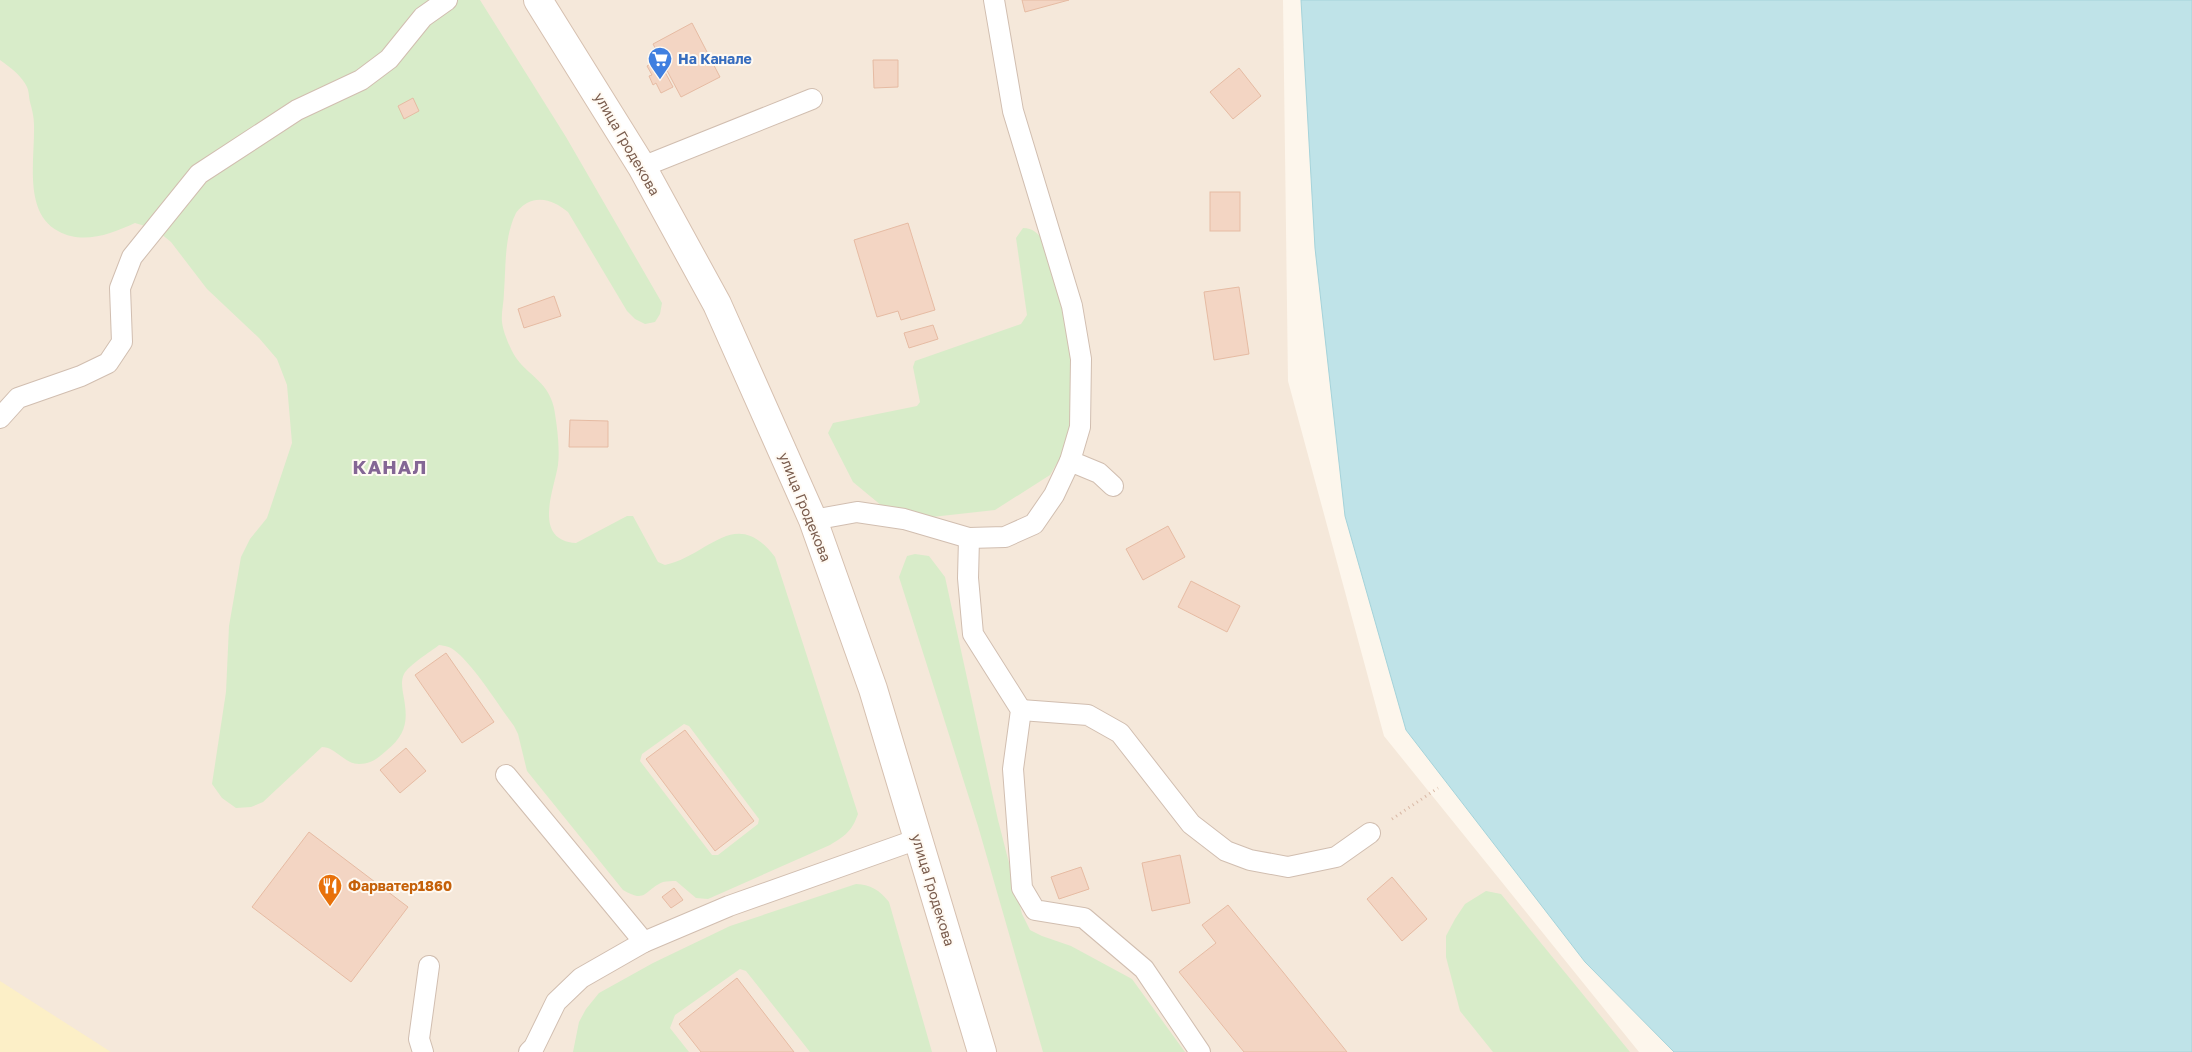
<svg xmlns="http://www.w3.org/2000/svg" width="2192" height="1052" font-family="'Golos Text',sans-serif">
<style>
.residential{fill:#f5e8da}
.green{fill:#d8ecc9;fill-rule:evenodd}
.sand{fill:#fcefc7}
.water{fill:#bfe3e8;stroke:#a5d3da}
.building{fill:#f3d5c3;stroke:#e6bba3}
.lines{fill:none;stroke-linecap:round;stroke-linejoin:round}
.service-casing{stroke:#d1beb0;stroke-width:22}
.secondary-casing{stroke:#d6c0b0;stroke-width:30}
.path{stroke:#d9b8a5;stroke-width:3;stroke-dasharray:1 4;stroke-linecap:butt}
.service{stroke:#fff;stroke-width:20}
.secondary{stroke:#fff;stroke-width:28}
.labels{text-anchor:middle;stroke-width:4;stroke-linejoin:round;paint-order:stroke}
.shop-label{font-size:14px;font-weight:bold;fill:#366cbe;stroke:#fffaf3;text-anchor:start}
.street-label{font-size:14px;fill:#7a5c4d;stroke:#fffaf3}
.food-label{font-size:14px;font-weight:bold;fill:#c56008;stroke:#fffaf3;text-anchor:start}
.district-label{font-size:19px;font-weight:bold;letter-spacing:1px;fill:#846695;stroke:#fffaf3}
</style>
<rect width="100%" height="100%" fill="#fdf6ec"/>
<polygon class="residential" points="0,0 1283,0 1288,381 1384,736 1639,1052 17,1052 0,1041"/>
<g class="green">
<path d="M 0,0 L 480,0 L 566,137 L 662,303 L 660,314 L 655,322 L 645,324 L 635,319 L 627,311 L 568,212 C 557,203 542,195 527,203 C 523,205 518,210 516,213 C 504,237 506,267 504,292 C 504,302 501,313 502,322 C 503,331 508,343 512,351 C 523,374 548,379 554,408 C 557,425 560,448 558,465 C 554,490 532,540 576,543 L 627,516 L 633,516 L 658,562 L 665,565 C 710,555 735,505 775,557 L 858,814 C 852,831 845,836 830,845 L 708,899 L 696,898 L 676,881 C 672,881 667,881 663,882 C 644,890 647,904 623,890 L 527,771 L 518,734 L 514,726 C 499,706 473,664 454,650 C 449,646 445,646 439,645 C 430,652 409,665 404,674 C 401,680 402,687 403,693 C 408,719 408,733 386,751 C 378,758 371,764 359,764 C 344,764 336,747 322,747 L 263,802 L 251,807 L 236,808 L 222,798 L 212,784 L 226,692 L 229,626 L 241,557 L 250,539 L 267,518 L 292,443 L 287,385 L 277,359 L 259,338 L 207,289 L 171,242 L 155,229 L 135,223 C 111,234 83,245 58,231 C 23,212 35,159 34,125 C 34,117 32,109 30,102 C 29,98 29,91 27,87 C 22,76 10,67 0,60 ZM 684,724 L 689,726 L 759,819 L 758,824 L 718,855 L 712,855 L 640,761 L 642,754 Z"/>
<path d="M 1023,228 C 1033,228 1037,233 1044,241 L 1067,308 L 1074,360 L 1073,422 L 1064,451 L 1050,475 L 995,510 L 914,519 L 888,511 L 853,482 L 828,433 L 833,423 L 917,406 L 920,402 L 913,367 L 915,361 L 1021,324 L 1027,315 L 1016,238 Z"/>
<polygon points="915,554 929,556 945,577 998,820 1022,914 1030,930 1042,936 1071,946 1132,979 1185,1052 1043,1052 978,826 899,577 907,556"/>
<path d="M 856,884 C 872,885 879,890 889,902 L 932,1052 L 810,1052 L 746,971 L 740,969 L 675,1015 L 670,1028 L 689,1052 L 573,1052 L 579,1022 L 586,1009 L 599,993 L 653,963 L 730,926 Z"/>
<polygon points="1486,891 1501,894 1630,1052 1493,1052 1460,1011 1446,957 1446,936 1455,919 1465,904"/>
</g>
<polygon class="sand" points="0,981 111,1052 0,1052"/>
<polygon class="water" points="1301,0 2192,0 2192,1052 1674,1052 1585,962 1406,730 1345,516 1315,248"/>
<g class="building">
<polygon points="1022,0 1069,0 1025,12"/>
<polygon points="692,23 720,77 681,97 653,44"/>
<polygon points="658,59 673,87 661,93 656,83 653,85 649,76 652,75 647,66"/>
<polygon points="873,60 898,60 898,87 874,88"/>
<polygon points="1239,68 1261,96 1233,119 1210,92"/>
<polygon points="413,98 419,111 404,119 398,106"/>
<rect x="1210" y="192" width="30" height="39"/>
<polygon points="908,223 935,310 901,320 898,311 877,317 854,240"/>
<polygon points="1239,287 1249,354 1214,360 1204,292"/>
<polygon points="554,296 561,316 524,328 518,309"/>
<polygon points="933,325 938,339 909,348 904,333"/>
<polygon points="570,420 608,421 608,447 569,447"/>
<polygon points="1168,526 1185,557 1143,580 1126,549"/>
<polygon points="1191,581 1240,606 1227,632 1178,607"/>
<polygon points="446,653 494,722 462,743 415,675"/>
<polygon points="685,730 754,821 715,851 646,759"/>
<polygon points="406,748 426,771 400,793 380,770"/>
<polygon points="309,832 408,907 351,982 252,907"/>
<polygon points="1180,855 1190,903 1152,911 1142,863"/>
<polygon points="1081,867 1089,889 1059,899 1051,877"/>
<polygon points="1392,877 1427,919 1402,941 1367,899"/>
<polygon points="674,888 683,900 671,908 662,897"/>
<polygon points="1228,905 1283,972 1347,1052 1244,1052 1179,972 1216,943 1202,925"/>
<polygon points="737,978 794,1052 701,1052 679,1024"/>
</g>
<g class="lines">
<defs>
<g id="service">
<polyline points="994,0 1013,111 1072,306 1081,359 1080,427 1070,461 1054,495 1034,524 1005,537 969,538 968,578 973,634 1021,710 1013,769 1022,888 1035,910 1084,918 1144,969 1200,1052"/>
<polyline points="642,167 812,99"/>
<polyline points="0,418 18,398 81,376 108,363 122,342 120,288 132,257 199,174 297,110 361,80 389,59 423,17 447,0"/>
<polyline points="1070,461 1099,473 1113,486"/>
<polyline points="813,520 857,512 904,519 969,538"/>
<polyline points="1021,710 1088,715 1120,733 1191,824 1226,851 1250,860 1288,867 1336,857 1370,833"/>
<polyline points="506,775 644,942"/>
<polyline points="423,1052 419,1039 429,966"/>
<polyline points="529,1052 534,1047 556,1002 581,978 644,942 729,906 918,839"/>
</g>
<polyline id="secondary" points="538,0 642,167 717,304 813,520 873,689 982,1052"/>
</defs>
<use href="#service" class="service-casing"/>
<use href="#secondary" class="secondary-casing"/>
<polyline class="path" points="1392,819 1438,788"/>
<use href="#service" class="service"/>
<use href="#secondary" class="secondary"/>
</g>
<defs>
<symbol id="supermarket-pin" viewBox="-11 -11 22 30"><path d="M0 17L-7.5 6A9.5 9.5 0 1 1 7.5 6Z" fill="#3f7fe0" stroke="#fffaf3"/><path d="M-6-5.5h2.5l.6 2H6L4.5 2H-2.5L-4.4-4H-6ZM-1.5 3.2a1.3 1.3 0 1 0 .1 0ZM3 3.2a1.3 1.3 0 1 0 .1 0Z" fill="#fff"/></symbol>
<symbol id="restaurant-pin" viewBox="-11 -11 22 30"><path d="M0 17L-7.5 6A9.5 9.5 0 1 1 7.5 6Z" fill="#e8710a" stroke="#fffaf3"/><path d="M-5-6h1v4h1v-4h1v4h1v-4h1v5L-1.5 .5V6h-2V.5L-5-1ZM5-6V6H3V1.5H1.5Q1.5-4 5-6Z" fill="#fff"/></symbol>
</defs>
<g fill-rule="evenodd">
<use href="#supermarket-pin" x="646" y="45" width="28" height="38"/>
<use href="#restaurant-pin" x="316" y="872" width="28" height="38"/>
</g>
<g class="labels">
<g class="shop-label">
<text x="678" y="64">На Канале</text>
</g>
<g class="street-label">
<text transform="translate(627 144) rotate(60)" y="5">улица Гродекова</text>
<text transform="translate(805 507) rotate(68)" y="5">улица Гродекова</text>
<text transform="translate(933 890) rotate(73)" y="5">улица Гродекова</text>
</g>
<g class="food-label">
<text x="348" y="891">Фарватер1860</text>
</g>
<g class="district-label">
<text x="390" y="474">КАНАЛ</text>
</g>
</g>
</svg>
